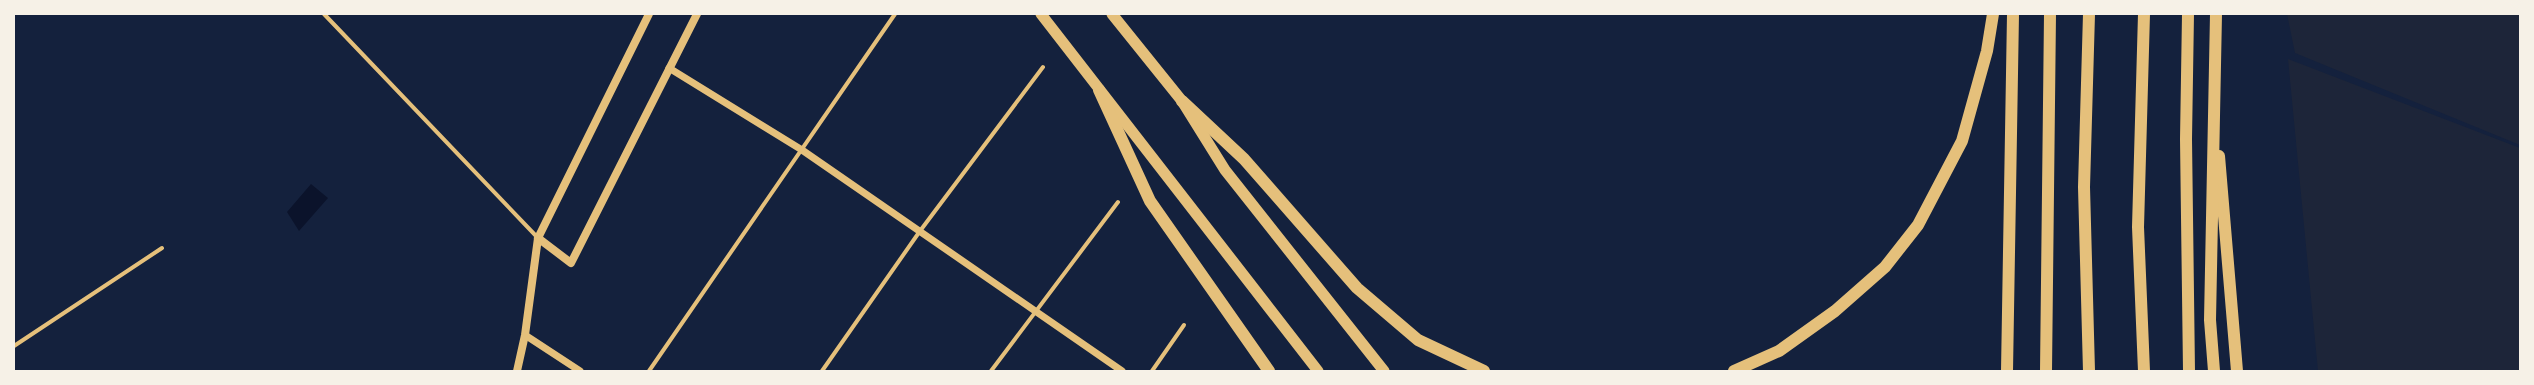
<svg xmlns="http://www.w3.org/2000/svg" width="2534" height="385" font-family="'Space Grotesk',sans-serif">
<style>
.green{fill:#1d2539}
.water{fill:#0b132b}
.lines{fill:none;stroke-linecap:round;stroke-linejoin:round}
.minor{stroke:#e5c07b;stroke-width:4}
.tertiary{stroke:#e5c07b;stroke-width:7}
.secondary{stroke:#e5c07b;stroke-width:8}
.trunk{stroke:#e5c07b;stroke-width:11}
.motorway{stroke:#e5c07b;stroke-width:12}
</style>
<rect width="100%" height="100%" fill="#14213d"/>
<g class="green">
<polygon points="2287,14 2520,14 2520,145 2295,53"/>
<polygon points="2288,59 2520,148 2520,371 2318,371"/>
</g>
<polygon class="water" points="311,184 328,198 299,231 287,212"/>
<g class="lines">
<g class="minor">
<polyline points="324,14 538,238"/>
<polyline points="14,346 162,248"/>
<polyline points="649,371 895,14"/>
<polyline points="822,371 920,231 1043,67"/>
<polyline points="991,371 1118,202"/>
<polyline points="1152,371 1184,325"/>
</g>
<g class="tertiary">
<polyline points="669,68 802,150 1122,371"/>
<polyline points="525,335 580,371"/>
</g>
<g class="secondary">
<polyline points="538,238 571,263 697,14"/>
<polyline points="517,371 525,335 538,238 649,14"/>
</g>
<g class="trunk">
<polyline points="1041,14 1318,371"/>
<polyline points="1112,14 1182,101 1225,170 1384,371"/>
</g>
<g class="motorway">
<polyline points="2144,14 2138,227 2144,371"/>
<polyline points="2188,14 2186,139 2189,371"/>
<polyline points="1099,90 1150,201 1269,371"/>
<polyline points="1182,101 1244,159 1357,288 1418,340 1484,371"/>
<polyline points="2219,156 2237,371"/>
<polyline points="1734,371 1779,351 1835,311 1885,267 1918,225 1962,141 1987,51 1993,14"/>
<polyline points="2007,371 2013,14"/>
<polyline points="2046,371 2050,14"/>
<polyline points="2089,371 2084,187 2089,14"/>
<polyline points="2214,371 2210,320 2216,14"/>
</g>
</g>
<rect width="2534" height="385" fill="none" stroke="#f6f1e7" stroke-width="30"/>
</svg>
